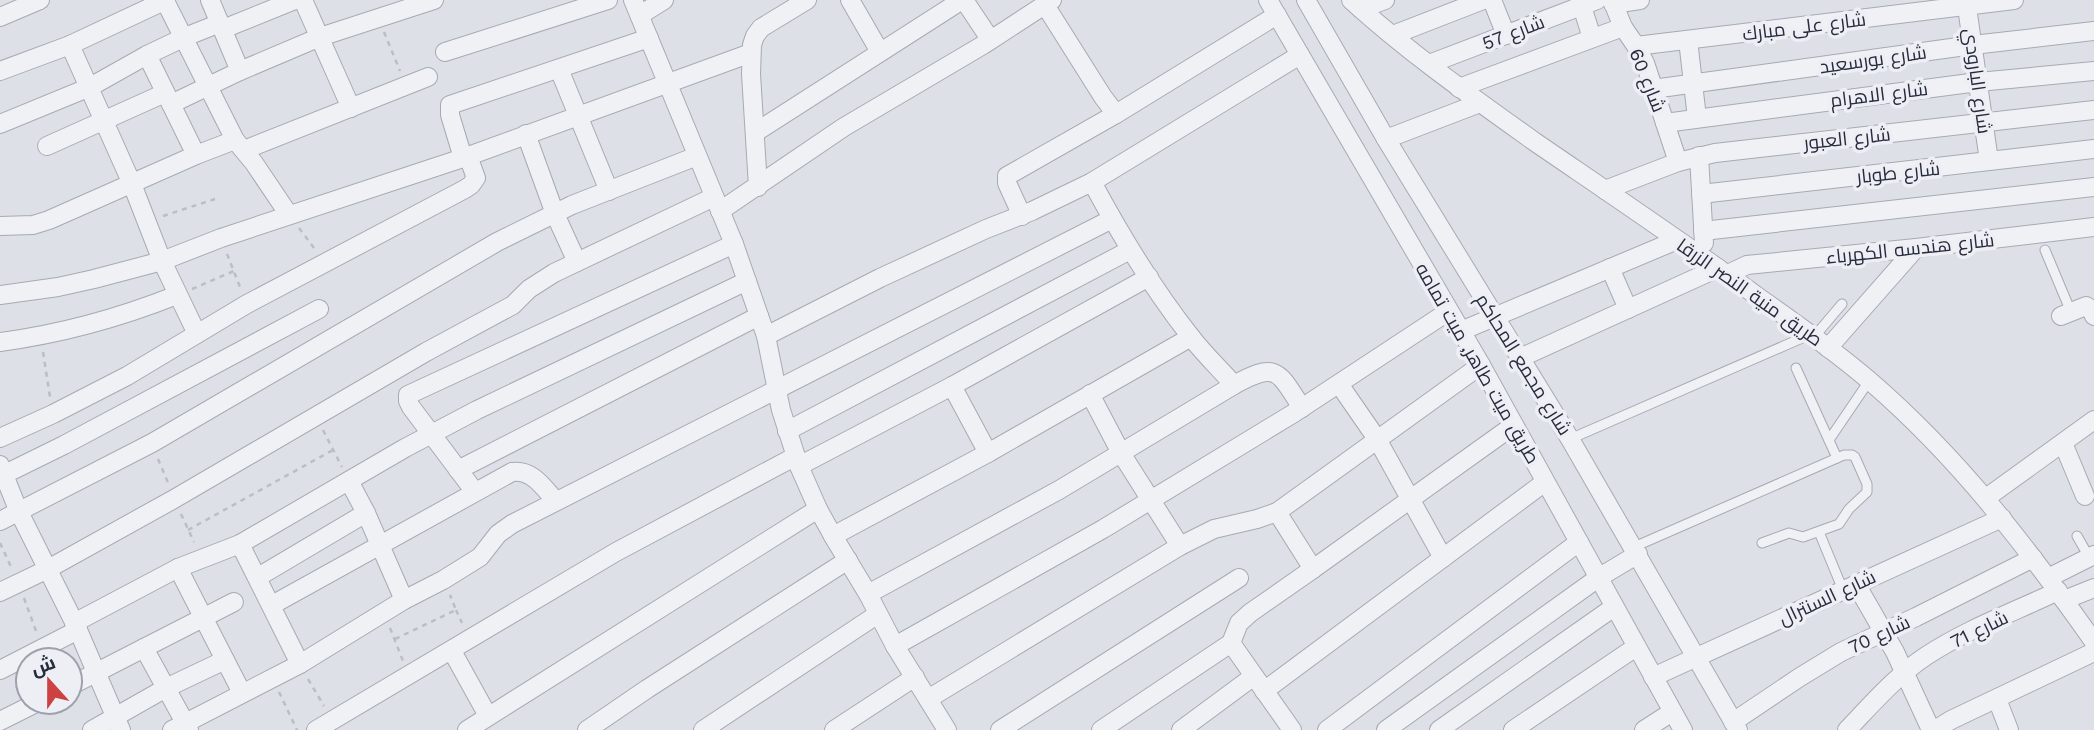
<svg xmlns="http://www.w3.org/2000/svg" width="2094" height="730" font-family="'Work Sans',Cairo,sans-serif">
<style>
.lines{fill:none;stroke-linecap:round;stroke-linejoin:round}
.lane-casing{stroke:#a6aab4;stroke-width:11}
.street-casing{stroke:#a6aab4;stroke-width:20}
.path{stroke:#bcbec5;stroke-width:2.5;stroke-dasharray:5 5;stroke-linecap:butt}
.lane{stroke:#f0f1f5;stroke-width:9}
.street{stroke:#f0f1f5;stroke-width:18}
.labels{text-anchor:middle;stroke-width:7;stroke-linejoin:round;paint-order:stroke}
.street-label{font-size:19px;fill:#272c3d;stroke:#edeff5}
</style>
<rect width="100%" height="100%" fill="#dde0e7"/>
<g class="lines">
<defs>
<g id="lane">
<polyline points="2045,250 2071,312"/>
<polyline points="1814,337 1842,304"/>
<polyline points="1796,368 1837,458"/>
<polyline points="1570,439 1809,335"/>
<polyline points="1829,440 1869,381"/>
<polyline points="1819,532 1843,590"/>
<polyline points="2077,536 2089,557"/>
<polyline points="1634,547 1844,455 1852,455 1855,457 1867,484 1867,492 1849,509 1839,524 1803,537 1789,533 1762,543"/>
</g>
<g id="street">
<polyline points="210,0 240,71"/>
<polyline points="303,0 351,108"/>
<polyline points="633,0 734,244 766,336 781,410 799,466 818,509 833,536 868,594 895,646 947,730"/>
<polyline points="850,0 880,52"/>
<polyline points="964,0 990,39"/>
<polyline points="1268,0 1481,365 1683,730"/>
<polyline points="1306,0 1386,139 1570,439 1738,730"/>
<path d="M 1351,0 C 1408,52 1472,97 1535,142 C 1611,194 1687,245 1761,299 C 1798,325 1836,352 1871,382 C 1959,458 2027,547 2094,642"/>
<polyline points="1492,0 1506,35"/>
<polyline points="1580,0 1592,38"/>
<polyline points="1612,0 1623,27 1636,46 1645,63 1678,162"/>
<polyline points="1966,0 1989,161"/>
<polyline points="165,1 235,140 254,163 289,215"/>
<polyline points="1613,4 1640,0"/>
<polyline points="1361,9 1385,0"/>
<polyline points="640,15 664,0"/>
<polyline points="0,17 40,0"/>
<polyline points="223,29 295,0"/>
<polyline points="1393,35 1483,0"/>
<polyline points="1688,40 1697,118"/>
<polyline points="70,45 132,184 162,261 197,334"/>
<polyline points="1636,46 2014,0"/>
<polyline points="445,52 608,0"/>
<polyline points="147,55 196,155"/>
<polyline points="1429,64 1597,0"/>
<polyline points="559,69 609,191"/>
<polyline points="0,71 70,45 166,0"/>
<polyline points="1459,88 1623,27"/>
<polyline points="1653,89 1973,45 2094,31"/>
<polyline points="171,104 240,71 320,37 434,0"/>
<polyline points="1116,114 1277,15"/>
<polyline points="1665,123 1978,82 2094,71"/>
<polyline points="0,124 90,87 147,55 185,37 220,23"/>
<polyline points="756,132 962,0"/>
<polyline points="526,134 555,214 577,262"/>
<polyline points="1386,139 1480,103"/>
<polyline points="47,146 165,93"/>
<polyline points="244,150 428,77"/>
<polyline points="1699,156 1704,243"/>
<polyline points="463,158 450,115 450,105 649,38"/>
<path d="M 1092,182 C 1121,236 1153,289 1191,337 C 1204,354 1220,369 1234,385 C 1277,361 1278,371 1302,408"/>
<polyline points="758,187 751,74 752,45 755,36 761,28 807,0"/>
<polyline points="1605,190 1678,162 1715,153 2094,110"/>
<polyline points="1701,194 2094,149"/>
<polyline points="720,211 844,127 983,45 1052,0"/>
<polyline points="1022,216 1007,183 1007,176 1116,114 1103,97 1045,5"/>
<polyline points="0,226 33,225 49,220 196,155 235,140"/>
<polyline points="1703,231 2094,187"/>
<polyline points="1610,268 1628,309"/>
<polyline points="1728,274 1747,265 1757,264 1916,248 2094,227"/>
<polyline points="0,295 58,287 94,279 162,261 221,238 463,158 751,53"/>
<polyline points="2061,316 2086,306 2091,309 2094,316"/>
<polyline points="1461,331 1677,240"/>
<polyline points="766,336 880,278 986,229 1032,211 1092,182 1300,55"/>
<path d="M 0,342 C 61,334 119,318 177,295"/>
<polyline points="1828,348 1916,248"/>
<polyline points="1520,358 1718,268"/>
<polyline points="1339,384 1377,439 1443,558"/>
<polyline points="952,386 988,453"/>
<polyline points="1090,394 1121,453 1180,546"/>
<polyline points="787,431 1130,250"/>
<polyline points="0,438 53,414 127,376 247,304 465,189 471,185 476,178 468,156"/>
<polyline points="2063,443 2085,496"/>
<polyline points="0,465 19,512 78,630 121,730"/>
<polyline points="799,466 952,386 1149,277"/>
<polyline points="458,470 759,316"/>
<polyline points="3,475 64,445 319,309"/>
<polyline points="349,481 366,513 404,600"/>
<polyline points="475,492 411,407 408,401 408,395 734,244"/>
<polyline points="1986,498 2094,420"/>
<polyline points="1277,512 1313,569 1514,425"/>
<polyline points="0,521 152,443 497,242 572,205 697,156"/>
<polyline points="833,536 988,453 1191,337"/>
<polyline points="240,544 300,664"/>
<polyline points="258,577 366,513"/>
<polyline points="2048,578 2094,555"/>
<polyline points="1856,584 1895,652 1931,730"/>
<polyline points="0,592 48,569 174,499 426,352 513,305 529,289 554,273 714,197"/>
<polyline points="868,594 1059,490 1234,385"/>
<polyline points="2064,600 2094,588"/>
<path d="M 272,605 L 512,472 C 532,469 543,487 555,500"/>
<polyline points="74,623 178,568 240,544 405,448 477,410 747,281"/>
<polyline points="1231,643 1292,730"/>
<polyline points="895,646 1103,529 1294,413 1449,311"/>
<polyline points="144,648 234,602"/>
<polyline points="452,651 488,716"/>
<polyline points="225,660 242,693"/>
<polyline points="0,670 78,630"/>
<polyline points="1653,677 2002,518"/>
<polyline points="70,686 144,648 189,730"/>
<polyline points="1264,691 1545,482"/>
<polyline points="928,699 1180,546 1214,529 1257,519 1277,512 1481,365"/>
<polyline points="1997,699 2009,730"/>
<polyline points="0,721 38,702"/>
<polyline points="1733,722 1800,677 1841,652 1916,617 2033,558"/>
<polyline points="92,730 166,688 225,660 178,568"/>
<polyline points="172,730 300,664 404,600 443,580 480,557 498,534 512,524 1112,219"/>
<polyline points="316,730 616,552 796,456"/>
<polyline points="467,730 818,509"/>
<polyline points="587,730 647,689 848,560"/>
<polyline points="703,730 878,614"/>
<polyline points="834,730 915,677"/>
<polyline points="1000,730 1239,578"/>
<polyline points="1101,730 1231,643 1239,623 1250,613 1313,569"/>
<polyline points="1181,730 1254,676"/>
<polyline points="1327,730 1579,542"/>
<polyline points="1386,730 1598,578 1638,554"/>
<polyline points="1439,730 1614,607"/>
<polyline points="1513,730 1636,647"/>
<polyline points="1644,730 1672,712"/>
<path d="M 1847,730 C 1872,704 1896,676 1926,656 C 1967,629 2014,612 2058,591"/>
<polyline points="1935,730 1951,720 2094,652"/>
</g>
</defs>
<use href="#lane" class="lane-casing"/>
<use href="#street" class="street-casing"/>
<g class="path">
<polyline points="384,32 400,71"/>
<polyline points="163,216 215,199"/>
<polyline points="299,228 314,248"/>
<polyline points="227,254 240,287"/>
<polyline points="192,289 234,271"/>
<polyline points="43,352 50,397"/>
<polyline points="323,430 342,467"/>
<polyline points="158,459 169,485"/>
<polyline points="181,514 194,542"/>
<polyline points="188,530 333,450"/>
<polyline points="0,543 12,569"/>
<polyline points="24,598 36,631"/>
<polyline points="456,610 462,623"/>
<polyline points="390,628 403,661"/>
<polyline points="395,639 456,610 450,595"/>
<polyline points="308,679 324,706"/>
<polyline points="279,692 297,730"/>
</g>
<use href="#lane" class="lane"/>
<use href="#street" class="street"/>
</g>
<g class="labels">
<g class="street-label">
<text transform="translate(1804 26) rotate(-7)" y="7">شارع على مبارك</text>
<text transform="translate(1513 32) rotate(-21)" y="7">شارع 57</text>
<text transform="translate(1873 59) rotate(-8)" y="7">شارع بورسعيد</text>
<text transform="translate(1648 80) rotate(68)" y="7">شارع 60</text>
<text transform="translate(1978 81) rotate(82)" y="7">شارع البارودي</text>
<text transform="translate(1879 94) rotate(-7)" y="7">شارع الاهرام</text>
<text transform="translate(1847 138) rotate(-6)" y="7">شارع العبور</text>
<text transform="translate(1898 172) rotate(-6)" y="7">شارع طوبار</text>
<text transform="translate(1910 248) rotate(-6)" y="7">شارع هندسه الكهرباء</text>
<text transform="translate(1750 292) rotate(35)" y="7">طريق منية النصر الزرقا</text>
<text transform="translate(1478 363) rotate(60)" y="7">طريق ميت طاهر, ميت تمامه</text>
<text transform="translate(1524 364) rotate(58)" y="7">شارع مجمع المحاكم</text>
<text transform="translate(1827 597) rotate(-25)" y="7">شارع السنترال</text>
<text transform="translate(1979 629) rotate(-26)" y="7">شارع 71</text>
<text transform="translate(1879 634) rotate(-25)" y="7">شارع 70</text>
</g>
</g>
<g transform="translate(49 681) rotate(339)"><circle r="33" fill="#edeff5" stroke="#9ea1ab" stroke-width="2"/>
<path d="M0-5L12 26L0 18L-12 26Z" fill="#cc4243"/>
<text y="-10" font-size="19" font-weight="bold" text-anchor="middle" fill="#272c3d">ش</text>
</g>
</svg>
